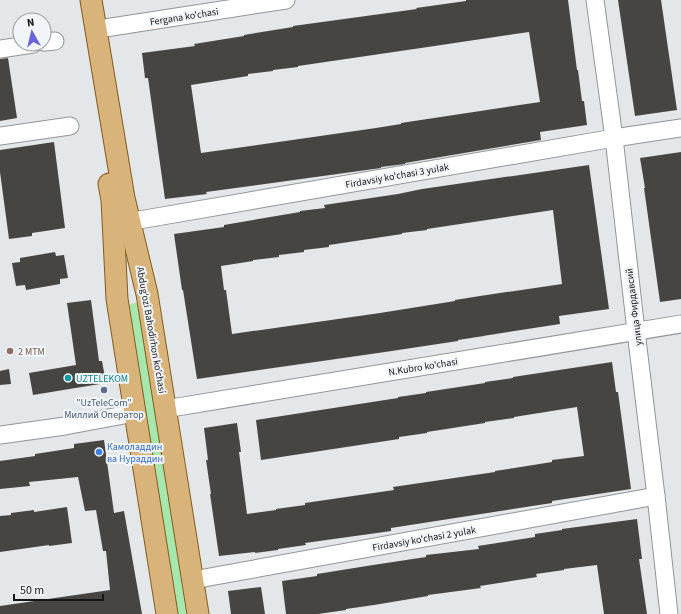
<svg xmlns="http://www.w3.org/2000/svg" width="681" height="614" font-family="'Source Sans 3',sans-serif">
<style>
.grass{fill:#a6e7ae}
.building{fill:#474542;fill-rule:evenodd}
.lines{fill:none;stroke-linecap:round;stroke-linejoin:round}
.minor-casing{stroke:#929598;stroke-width:19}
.major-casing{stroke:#825b1d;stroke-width:23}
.minor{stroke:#fff;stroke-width:17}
.major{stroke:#d8b37a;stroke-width:21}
.education-dot{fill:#8d6e63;stroke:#f1f5f8;stroke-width:1.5}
.culture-dot{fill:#0f9aa8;stroke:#f1f5f8;stroke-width:1.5}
.service-dot{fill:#5c6f8a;stroke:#f1f5f8;stroke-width:1.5}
.shop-dot{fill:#3f7fe0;stroke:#f1f5f8;stroke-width:1.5}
.labels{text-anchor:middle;stroke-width:4;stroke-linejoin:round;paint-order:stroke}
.street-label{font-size:10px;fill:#141516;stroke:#f1f5f8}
.education-label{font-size:10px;fill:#785e54;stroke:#f1f5f8;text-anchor:start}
.culture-label{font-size:10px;fill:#0d838f;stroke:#f1f5f8;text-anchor:start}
.service-label{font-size:10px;fill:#4e5e75;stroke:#f1f5f8}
.shop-label{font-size:10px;fill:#366cbe;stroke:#f1f5f8;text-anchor:start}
</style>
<rect width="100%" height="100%" fill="#e4e7ea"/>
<polygon class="grass" points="134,303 140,303 186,614 177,614 128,305"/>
<g class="building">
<path d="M 466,0 L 568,0 L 577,70 L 578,70 L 582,101 L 584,101 L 587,125 L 540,132 L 541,140 L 405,163 L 405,164 L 381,167 L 381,168 L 206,192 L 207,194 L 165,199 L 148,78 L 145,78 L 142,53 L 195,46 L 194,44 L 244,36 L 244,35 L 293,27 L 293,26 L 417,9 L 416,8 L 466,1 ZM 529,32 L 540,102 L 401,123 L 401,124 L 376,128 L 201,153 L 191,85 L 248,76 L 248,74 L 273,71 L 273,70 L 298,67 L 298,66 L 421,48 Z"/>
<polygon points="618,0 661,0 677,110 635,116"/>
<polygon points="8,58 17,118 0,121 0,59"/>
<polygon points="54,142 65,228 32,233 32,236 9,239 0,172 0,150"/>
<polygon points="681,152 681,299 660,302 644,188 645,188 640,158"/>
<path d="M 589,165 L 609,309 L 559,316 L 560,324 L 483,336 L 484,336 L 458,340 L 458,341 L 385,352 L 197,379 L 183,290 L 182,290 L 174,234 L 224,227 L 224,225 L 300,212 L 300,211 L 325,208 L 324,205 L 398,194 L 422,189 ZM 553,210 L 562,284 L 480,296 L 455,300 L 455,301 L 380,313 L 232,334 L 226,290 L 224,290 L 221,266 L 253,261 L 253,260 L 279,257 L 279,255 L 304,252 L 304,250 L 329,247 L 329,245 L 402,234 L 402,233 L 427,230 L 427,229 Z"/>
<polygon points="55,252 56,256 64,255 68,278 60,279 60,284 26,290 25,285 16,286 12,263 20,262 20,258"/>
<polygon points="91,300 99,361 102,361 106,383 33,395 29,373 76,365 67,303"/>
<polygon points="612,362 616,392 618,392 631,489 552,501 552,503 391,528 391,531 305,543 306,545 278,549 278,550 255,553 255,552 219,556 210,494 211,494 206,460 208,460 204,428 237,423 241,452 239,452 247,514 276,510 276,509 305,505 305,503 394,490 393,487 495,472 495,471 552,462 552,460 584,456 577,407 514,417 514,418 485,422 485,423 427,432 427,433 399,437 399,439 261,460 256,420 398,398 398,397 426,393 426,392 485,383 485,382 513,378 513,377"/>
<polygon points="9,369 11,384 0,385 0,371"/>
<polygon points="104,440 114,513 124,511 142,614 0,614 0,606 110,590 106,551 103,551 96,510 85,511 78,477 29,482 30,486 0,489 0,461 35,456 35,454 74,448 74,444"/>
<polygon points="67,507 72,543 49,546 49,545 0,552 0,516 11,515 11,513 34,510 34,512"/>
<polygon points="637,519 642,559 639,559 647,614 604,614 597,565 564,569 564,570 536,574 537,577 480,586 481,588 428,595 428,596 374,605 346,609 346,610 318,614 286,614 282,581 317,576 317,574 373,565 426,557 426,555 479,549 478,546 535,537 535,534 562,530 562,529"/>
<polygon points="261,587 265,614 231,614 228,591"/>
</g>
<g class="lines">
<defs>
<g id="minor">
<polyline points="595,0 614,138 636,331 656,496 669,614"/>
<polyline points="105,28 286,0"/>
<polyline points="44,42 55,41"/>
<polyline points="0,49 33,44"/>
<polyline points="0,136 70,126"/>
<polyline points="117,223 139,220 614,138 681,128"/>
<polyline points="165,409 681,324"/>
<polyline points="0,435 65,426 135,413"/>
<polyline points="193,580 656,496"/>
</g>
<g id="major">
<polyline points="91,0 124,198 147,294 198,614"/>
<polyline points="109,184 112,200 117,299 167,614"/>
</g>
</defs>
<use href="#minor" class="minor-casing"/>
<use href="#major" class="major-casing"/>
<use href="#minor" class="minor"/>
<use href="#major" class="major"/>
</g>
<circle class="education-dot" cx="10" cy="351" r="4"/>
<circle class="culture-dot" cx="68" cy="378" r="4"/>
<circle class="service-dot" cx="104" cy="390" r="4"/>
<circle class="shop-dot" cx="99" cy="452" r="4"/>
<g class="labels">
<g class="street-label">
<text transform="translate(184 16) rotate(-9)" y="4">Fergana ko'chasi</text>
<text transform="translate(397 175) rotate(-10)" y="4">Firdavsiy ko'chasi 3 yulak</text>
<text transform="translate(633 307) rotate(-97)" y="4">улица Фирдавсий</text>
<text transform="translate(152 330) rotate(80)" y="4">Abdug’ozi Bahodirhon ko’chasi</text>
<text transform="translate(423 366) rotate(-9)" y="4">N.Kubro ko'chasi</text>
<text transform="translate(424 538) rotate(-10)" y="4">Firdavsiy ko'chasi 2 yulak</text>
</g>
<g class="education-label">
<text x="18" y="355">2 MTM</text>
</g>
<g class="culture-label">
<text x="76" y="382">UZTELEKOM</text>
</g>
<g class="service-label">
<text x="104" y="406">"UzTeleCom"<tspan x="104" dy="12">Миллий Оператор</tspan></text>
</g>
<g class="shop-label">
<text x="107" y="450">Камоладдин<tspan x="107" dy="12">ва Нураддин</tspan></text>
</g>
</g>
<g transform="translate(32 32) rotate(352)"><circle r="19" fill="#f1f5f8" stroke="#999b9e"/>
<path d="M0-3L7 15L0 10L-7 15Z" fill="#6a61db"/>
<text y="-6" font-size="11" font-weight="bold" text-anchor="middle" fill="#141516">N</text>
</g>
<path d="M14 594v6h89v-6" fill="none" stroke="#141516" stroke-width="2"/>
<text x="20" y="594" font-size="12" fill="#141516" stroke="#f1f5f8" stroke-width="3" paint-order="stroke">50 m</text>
</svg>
